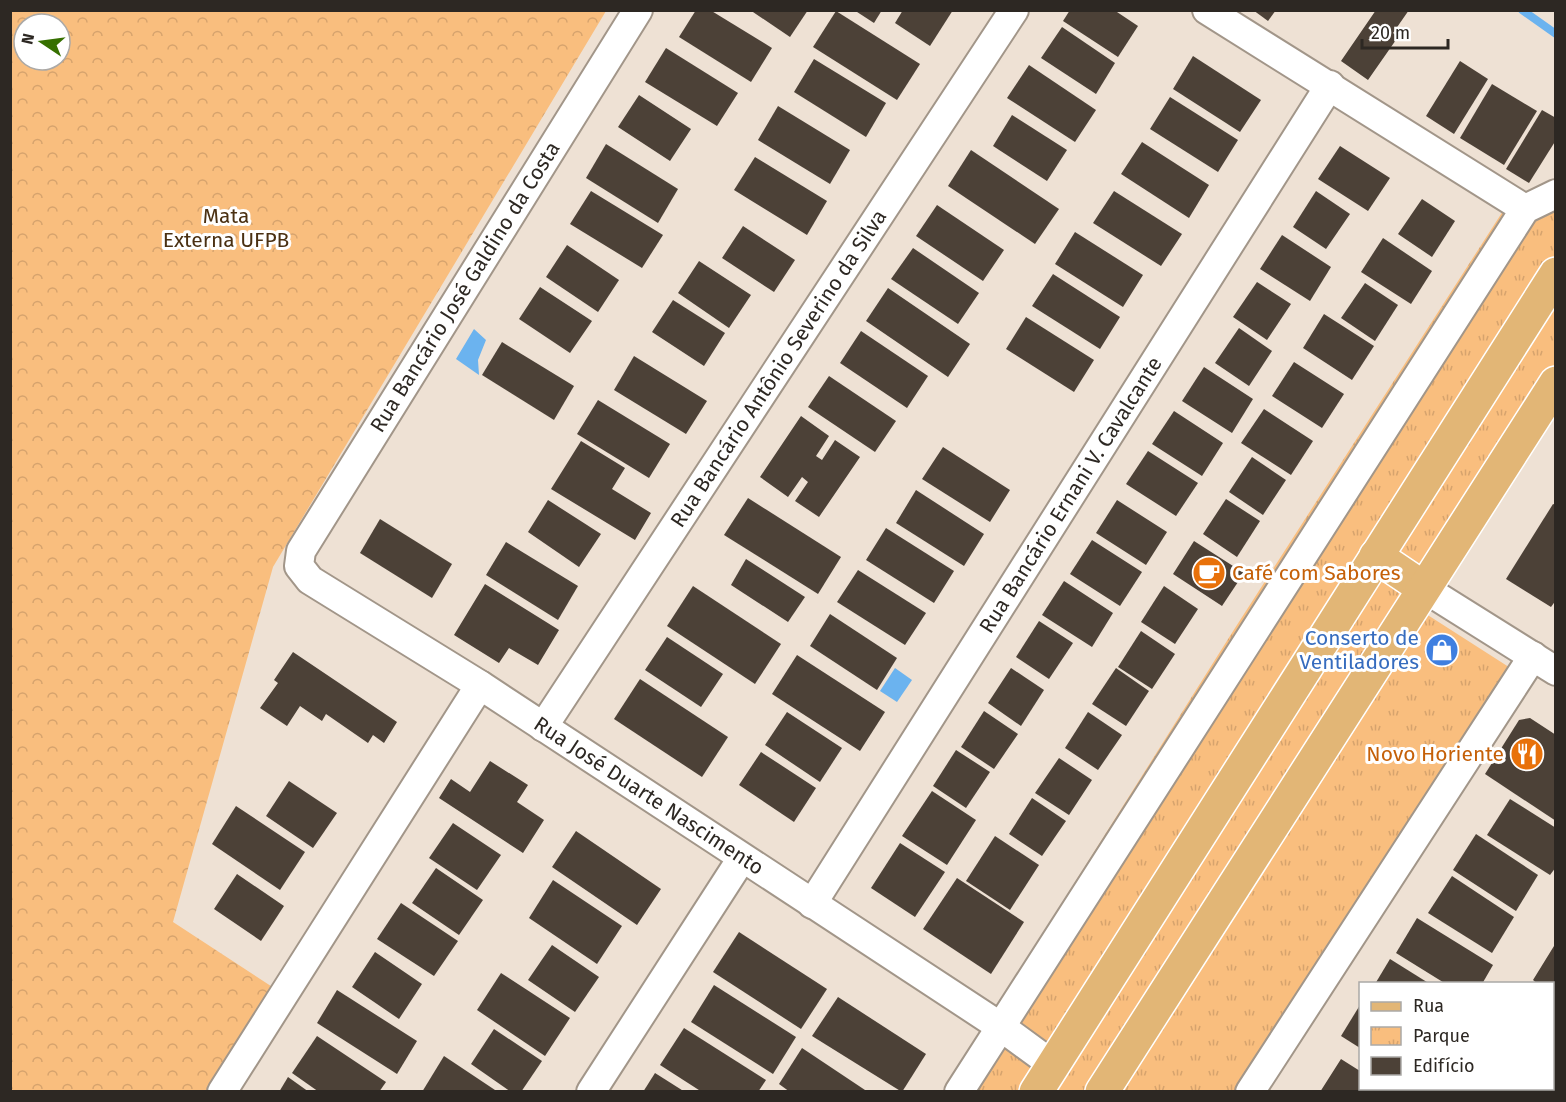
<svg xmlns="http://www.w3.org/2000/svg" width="1566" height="1102" font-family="'Fira Sans',sans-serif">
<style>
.forest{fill:url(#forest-crowns);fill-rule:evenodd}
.park{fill:url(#park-tufts)}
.water{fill:#6bb3ef}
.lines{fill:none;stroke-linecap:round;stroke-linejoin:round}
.stream{stroke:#6bb3ef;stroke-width:8}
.building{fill:#4c4137}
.minor-casing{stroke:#a29689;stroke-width:32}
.major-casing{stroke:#fff;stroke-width:36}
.minor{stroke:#fff;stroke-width:28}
.major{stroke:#e2b676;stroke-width:33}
.labels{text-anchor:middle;stroke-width:6;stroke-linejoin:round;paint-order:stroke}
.park-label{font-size:21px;fill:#4a3012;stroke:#fff}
.street-label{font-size:21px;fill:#2d2823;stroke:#fff}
.food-label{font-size:21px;fill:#c56008;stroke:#fff;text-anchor:start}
.shop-label{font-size:21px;fill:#366cbe;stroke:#fff;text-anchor:end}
</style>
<defs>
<pattern id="forest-crowns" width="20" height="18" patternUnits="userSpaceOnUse" patternTransform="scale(1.5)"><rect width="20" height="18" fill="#f9be7e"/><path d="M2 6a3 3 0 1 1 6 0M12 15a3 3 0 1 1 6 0" fill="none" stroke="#d6a36d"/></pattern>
<pattern id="park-tufts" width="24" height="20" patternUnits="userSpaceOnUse" patternTransform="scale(1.5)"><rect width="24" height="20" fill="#f9be7e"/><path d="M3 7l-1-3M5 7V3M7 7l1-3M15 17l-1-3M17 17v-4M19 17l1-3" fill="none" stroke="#d6a36d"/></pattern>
</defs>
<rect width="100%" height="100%" fill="#eee1d4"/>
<path class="forest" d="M 10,11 L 606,11 L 273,567 L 173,922 L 277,990 L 213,1091 L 11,1091 ZM 24,24 L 60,24 L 60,60 L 24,60 Z"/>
<polygon class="park" points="1555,181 1555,403 1423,612 1529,680 1267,1091 943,1092 1235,628 1503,211"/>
<g class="water">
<polygon points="474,329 486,340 478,360 479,375 456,359"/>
<polygon points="895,668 912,680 897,702 880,691"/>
</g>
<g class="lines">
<polyline class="stream" points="1522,10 1556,34"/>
</g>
<g class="building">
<polygon points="696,10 710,10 772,48 751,82 679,37"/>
<polygon points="750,10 808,10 790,37"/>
<polygon points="854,10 882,10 874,23"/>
<polygon points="903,10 953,10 930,46 895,23"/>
<polygon points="1070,10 1114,10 1138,26 1118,57 1063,21"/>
<polygon points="1253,10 1276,10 1268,21"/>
<polygon points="1376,10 1409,10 1393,33 1398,37 1368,80 1341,61"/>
<polygon points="836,11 920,64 897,100 813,47"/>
<polygon points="1062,27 1115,63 1096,94 1041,58"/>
<polygon points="666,48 738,93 717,126 645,82"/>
<polygon points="1193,56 1261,100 1240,132 1173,89"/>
<polygon points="814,59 886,103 866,137 794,92"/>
<polygon points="1460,61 1488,79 1454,134 1426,116"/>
<polygon points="1029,65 1096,110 1075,142 1007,98"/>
<polygon points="1492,84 1537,111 1504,165 1460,138"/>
<polygon points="639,95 691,129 670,161 618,127"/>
<polygon points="1170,97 1238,140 1218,172 1150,129"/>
<polygon points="778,106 850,150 830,184 758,140"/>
<polygon points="1542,110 1556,118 1556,140 1529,183 1506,169"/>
<polygon points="1012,115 1067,150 1047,181 993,146"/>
<polygon points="1142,142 1209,185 1189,218 1121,174"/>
<polygon points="606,144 678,189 658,223 586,178"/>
<polygon points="1340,146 1390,178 1368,211 1318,179"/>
<polygon points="971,150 1059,209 1035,244 948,186"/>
<polygon points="755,157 827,201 807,235 734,190"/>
<polygon points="591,191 663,235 642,268 570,224"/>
<polygon points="1114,191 1182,234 1161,266 1093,223"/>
<polygon points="1316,191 1350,214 1326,249 1293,227"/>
<polygon points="1422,199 1455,221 1432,257 1398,234"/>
<polygon points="937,205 1004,250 983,281 916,236"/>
<polygon points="743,226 795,260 774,292 722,258"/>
<polygon points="1075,232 1143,275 1123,307 1055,264"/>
<polygon points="1282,235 1331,267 1310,301 1260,269"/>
<polygon points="1383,238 1432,271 1411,304 1361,272"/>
<polygon points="567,245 619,280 598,312 546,277"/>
<polygon points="913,248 979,293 958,324 891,279"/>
<polygon points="699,261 751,295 729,328 678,293"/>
<polygon points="1053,274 1120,317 1100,349 1032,306"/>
<polygon points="1257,282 1291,304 1267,340 1233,317"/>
<polygon points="1365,283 1398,305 1375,341 1341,318"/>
<polygon points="540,287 592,321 570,353 519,319"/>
<polygon points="888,288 970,344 948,377 866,321"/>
<polygon points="673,300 725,333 704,366 652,332"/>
<polygon points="1324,314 1374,346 1352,380 1303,348"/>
<polygon points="1026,317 1094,360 1074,392 1006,349"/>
<polygon points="1239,328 1272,351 1249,386 1215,363"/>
<polygon points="861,331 928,376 907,408 840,363"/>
<polygon points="502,342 574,386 554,420 482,375"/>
<polygon points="634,356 707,401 686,434 614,390"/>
<polygon points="1294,362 1344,394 1322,428 1272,396"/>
<polygon points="1204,367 1253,399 1232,433 1182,401"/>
<polygon points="829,376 896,421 875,452 808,407"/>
<polygon points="598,400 670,444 649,478 577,434"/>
<polygon points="1264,409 1313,441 1291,475 1241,443"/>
<polygon points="1174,411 1223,443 1202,476 1152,444"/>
<polygon points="801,416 829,436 816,456 822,460 835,440 860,457 819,517 795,501 808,482 802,477 788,497 760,477"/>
<polygon points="581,441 625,468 612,489 651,513 635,540 551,489"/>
<polygon points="943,447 1010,490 990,522 922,479"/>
<polygon points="1148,451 1198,483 1176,516 1126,484"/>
<polygon points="1252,457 1286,480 1263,515 1229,492"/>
<polygon points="916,490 984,534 964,566 896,523"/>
<polygon points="748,498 841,557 818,594 724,535"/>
<polygon points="1226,499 1260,521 1237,557 1203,534"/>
<polygon points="548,500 601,534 579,567 528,532"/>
<polygon points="1117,500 1167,532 1146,565 1096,533"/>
<polygon points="1553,504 1556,505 1556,600 1551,607 1506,579"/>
<polygon points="380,519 452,564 432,598 360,553"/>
<polygon points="886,528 954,571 934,603 866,560"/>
<polygon points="1092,540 1142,572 1120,606 1070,574"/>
<polygon points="1194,541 1244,573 1222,606 1173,574"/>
<polygon points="506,542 578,586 558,620 486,575"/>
<polygon points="746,559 805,597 788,622 731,585"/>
<polygon points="858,570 926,613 905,645 837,602"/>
<polygon points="1064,581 1113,613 1092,647 1042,615"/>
<polygon points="485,584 559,630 538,665 509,648 499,663 454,635"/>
<polygon points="693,586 781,644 755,684 667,626"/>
<polygon points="1164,586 1198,609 1175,644 1141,622"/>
<polygon points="830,614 897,658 877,690 810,646"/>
<polygon points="1039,621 1073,643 1049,679 1016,657"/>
<polygon points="1141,631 1175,654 1152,689 1118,667"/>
<polygon points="667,637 723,674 701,707 645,670"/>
<polygon points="293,652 397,722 384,743 373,735 368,743 326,714 322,721 300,706 287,726 260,708 278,683 274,680"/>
<polygon points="797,655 885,712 860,751 772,694"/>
<polygon points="1011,668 1044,690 1021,726 988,703"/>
<polygon points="1116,668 1149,691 1126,726 1092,704"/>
<polygon points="640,679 728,737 702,777 614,719"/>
<polygon points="984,711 1018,734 994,769 961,747"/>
<polygon points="787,712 842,748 820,782 765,745"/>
<polygon points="1088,712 1122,735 1098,770 1065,748"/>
<polygon points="1530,718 1556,735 1556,821 1485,774 1519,720"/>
<polygon points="956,750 990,772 966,808 933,786"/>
<polygon points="761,752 816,788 794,822 739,785"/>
<polygon points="1059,758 1092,780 1069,815 1035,793"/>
<polygon points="490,761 528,785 517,802 544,820 523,853 439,798 451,779 470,792"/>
<polygon points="289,781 337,813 313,848 266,816"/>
<polygon points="932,791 976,820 947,865 902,836"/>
<polygon points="1032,798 1066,821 1042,856 1009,834"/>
<polygon points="1510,799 1556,828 1556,867 1550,875 1487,835"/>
<polygon points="236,806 305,852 280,890 212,844"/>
<polygon points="453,823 501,855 477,890 429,858"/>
<polygon points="576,831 661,889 637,925 552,867"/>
<polygon points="1476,834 1538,875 1516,911 1453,870"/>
<polygon points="995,836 1039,865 1010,910 966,881"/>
<polygon points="900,843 945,872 915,917 871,888"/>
<polygon points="436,868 483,900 459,935 412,903"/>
<polygon points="237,874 284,906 261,941 214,909"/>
<polygon points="1452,876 1514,917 1492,953 1428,913"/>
<polygon points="957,878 1024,922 991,974 923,929"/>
<polygon points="553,880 622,926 597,964 529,918"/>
<polygon points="401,903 458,941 434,976 377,939"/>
<polygon points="1417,918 1493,965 1482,984 1446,984 1396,953"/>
<polygon points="739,932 827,989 801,1029 713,972"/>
<polygon points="552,945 599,977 575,1012 528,980"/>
<polygon points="1554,946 1556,946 1556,994 1552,993 1552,984 1538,984 1533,980"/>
<polygon points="375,952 422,984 399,1019 352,987"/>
<polygon points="1390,959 1430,984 1375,984"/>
<polygon points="501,973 570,1018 545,1056 477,1010"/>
<polygon points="714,985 796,1037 773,1074 691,1022"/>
<polygon points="337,990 417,1041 397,1074 317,1023"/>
<polygon points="838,997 926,1054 902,1092 812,1036"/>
<polygon points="1552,1004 1556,1006 1556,1058 1552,1056"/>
<polygon points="1360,1005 1360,1048 1341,1036"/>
<polygon points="684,1028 766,1080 758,1092 702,1092 660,1065"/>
<polygon points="494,1029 542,1061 521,1092 511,1092 471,1064"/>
<polygon points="317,1036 386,1082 379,1092 319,1092 292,1073"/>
<polygon points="802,1048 868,1092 790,1092 779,1084"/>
<polygon points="444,1056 498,1092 422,1092"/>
<polygon points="1341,1059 1360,1071 1360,1088 1387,1088 1392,1092 1320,1092"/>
<polygon points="1552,1069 1556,1071 1556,1092 1511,1092 1507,1088 1552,1088"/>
<polygon points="655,1073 685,1092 643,1092"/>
<polygon points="288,1077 309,1092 279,1092"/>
<polygon points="1465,1088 1488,1088 1492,1092 1463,1092"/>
</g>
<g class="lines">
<defs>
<g id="minor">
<path id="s1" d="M 638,10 L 301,551 L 299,566 L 310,580 L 480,685 L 1001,1027 L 1053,1065"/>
<polyline points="1207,10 1525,209"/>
<polyline points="1422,587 1556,671"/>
<path id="s2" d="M 543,727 L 1014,10"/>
<path id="s3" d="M 812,904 L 1330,85"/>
<polyline points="222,1092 480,685"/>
<polyline points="591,1092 742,858"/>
<polyline points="959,1092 1525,209 1556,194"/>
<polyline points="1250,1092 1533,656"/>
</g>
<g id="major">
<polyline points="1376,556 1422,587"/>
<polyline points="1036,1092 1556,274"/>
<polyline points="1102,1092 1556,383"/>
</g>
</defs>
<use href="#minor" class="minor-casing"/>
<use href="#major" class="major-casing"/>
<use href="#minor" class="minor"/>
<use href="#major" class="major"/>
</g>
<defs>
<symbol id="cafe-disc" viewBox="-11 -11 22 22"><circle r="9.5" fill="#e8710a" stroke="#fff"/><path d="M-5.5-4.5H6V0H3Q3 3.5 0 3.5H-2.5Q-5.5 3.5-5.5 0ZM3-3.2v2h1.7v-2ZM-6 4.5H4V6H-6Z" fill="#fff"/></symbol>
<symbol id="shop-disc" viewBox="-11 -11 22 22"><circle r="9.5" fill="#3f7fe0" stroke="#fff"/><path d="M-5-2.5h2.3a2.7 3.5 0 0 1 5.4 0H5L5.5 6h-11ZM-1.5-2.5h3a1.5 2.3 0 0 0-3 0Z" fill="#fff"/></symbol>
<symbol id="restaurant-disc" viewBox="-11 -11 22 22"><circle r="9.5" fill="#e8710a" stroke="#fff"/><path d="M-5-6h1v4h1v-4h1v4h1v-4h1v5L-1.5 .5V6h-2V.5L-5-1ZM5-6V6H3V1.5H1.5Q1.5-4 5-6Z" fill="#fff"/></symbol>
</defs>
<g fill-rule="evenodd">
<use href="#cafe-disc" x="1190" y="554" width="38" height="38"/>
<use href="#shop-disc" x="1423" y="631" width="38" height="38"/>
<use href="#restaurant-disc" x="1508" y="735" width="38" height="38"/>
</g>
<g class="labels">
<g class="park-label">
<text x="226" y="223">Mata<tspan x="226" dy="24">Externa UFPB</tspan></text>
</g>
<g class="street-label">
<text transform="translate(465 287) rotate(-58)" y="7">Rua Bancário José Galdino da Costa</text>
<text dy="7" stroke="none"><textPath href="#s2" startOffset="429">Rua Bancário Antônio Severino da Silva</textPath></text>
<text dy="7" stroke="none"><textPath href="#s3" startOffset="484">Rua Bancário Ernani V. Cavalcante</textPath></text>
<text dy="7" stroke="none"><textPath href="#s1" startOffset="1072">Rua José Duarte Nascimento</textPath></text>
</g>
<g class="food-label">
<text x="1232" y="580">Café com Sabores</text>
<text x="1504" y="761" text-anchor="end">Novo Horiente</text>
</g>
<g class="shop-label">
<text x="1419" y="645">Conserto de<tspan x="1419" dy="24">Ventiladores</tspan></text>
</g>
</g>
<rect width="1566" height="1102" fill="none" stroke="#2d2823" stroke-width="24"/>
<rect x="1359" y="982" width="195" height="108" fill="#ffffff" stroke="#aba9a7" stroke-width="1.5"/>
<rect x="1371" y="1002" width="30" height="9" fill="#e2b676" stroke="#aba9a7" stroke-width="1.5"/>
<text x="1413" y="1012" font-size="18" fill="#2d2823">Rua</text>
<rect x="1371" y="1027" width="30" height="18" fill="url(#park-tufts)" stroke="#aba9a7" stroke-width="1.5"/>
<text x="1413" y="1042" font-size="18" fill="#2d2823">Parque</text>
<rect x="1371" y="1057" width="30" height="18" fill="#4c4137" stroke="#aba9a7" stroke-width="1.5"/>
<text x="1413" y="1072" font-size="18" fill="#2d2823">Edifício</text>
<g transform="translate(42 42) rotate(283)"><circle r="28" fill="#ffffff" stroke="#aba9a7" stroke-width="1.5"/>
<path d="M0-4.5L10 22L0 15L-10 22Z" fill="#367000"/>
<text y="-9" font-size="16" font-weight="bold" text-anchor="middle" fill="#2d2823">N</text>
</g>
<path d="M1362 39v9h86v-9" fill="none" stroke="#2d2823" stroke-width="3"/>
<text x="1371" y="39" font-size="18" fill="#2d2823" stroke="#ffffff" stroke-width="4.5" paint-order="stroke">20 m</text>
</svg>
